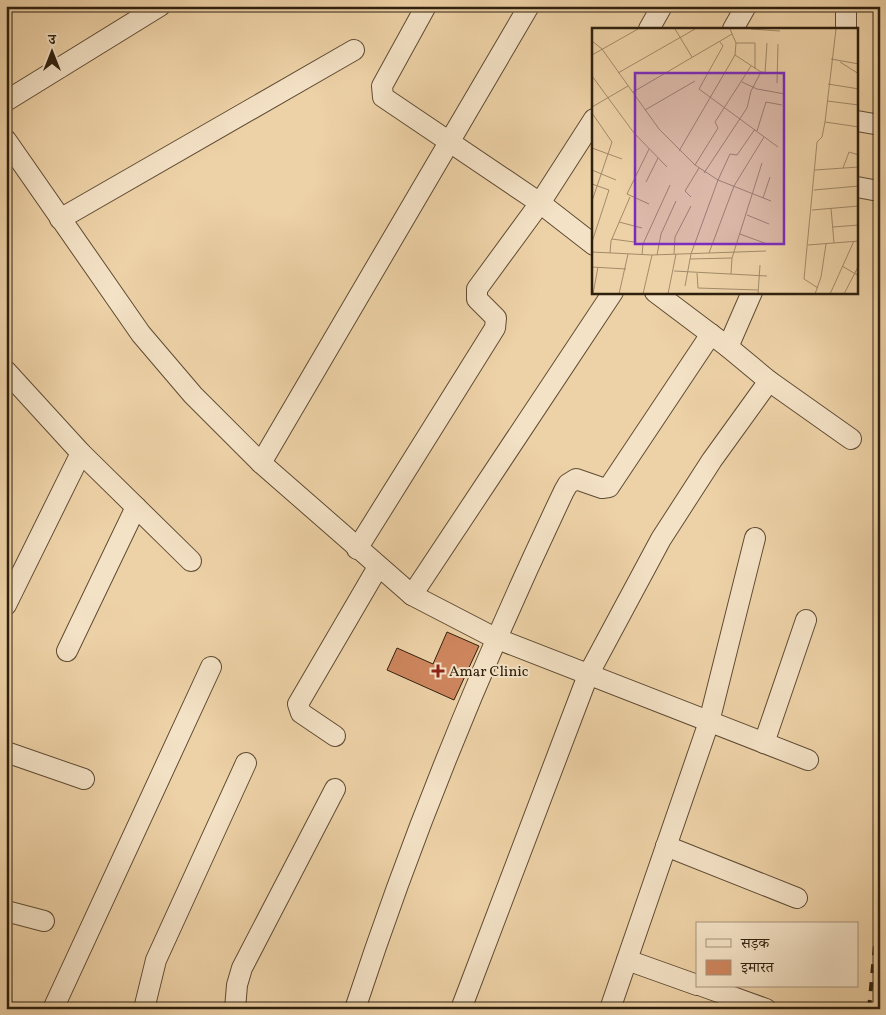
<svg xmlns="http://www.w3.org/2000/svg" width="886" height="1015" font-family="Vollkorn,'Noto Serif Devanagari',serif">
<style>
.building{fill:#cf865e;stroke:#2f200e}
.lines{fill:none;stroke-linecap:round;stroke-linejoin:round}
.minor-casing{stroke:#5f4c34;stroke-width:22}
.minor{stroke:#f4e2c6;stroke-width:20}
.rail{stroke:#2f200e;stroke-width:4;stroke-dasharray:9 9;stroke-linecap:butt}
.poi-dot{fill:#8f2418;stroke:#f4e2c6;stroke-width:2}
.labels{text-anchor:middle;stroke-width:4;stroke-linejoin:round;paint-order:stroke}
.poi-label{font-size:15px;fill:#2f200e;stroke:#f4e2c6;text-anchor:start}
.inset-road{fill:none;stroke:#a28b6a;stroke-width:1}
.view{fill:#7b2cbf;fill-opacity:0.15;stroke:#7b2cbf;stroke-width:2.5}
.inset-edge{fill:none;stroke:#2f200e;stroke-width:2.5}
</style>
<rect width="100%" height="100%" fill="#eed2a7"/>
<filter id="stains"><feTurbulence type="fractalNoise" baseFrequency=".004" numOctaves="4"/><feColorMatrix values="0 0 0 0 .2 0 0 0 0 .09 0 0 0 0 .02 0 0 0 .5 -.17"/></filter>
<radialGradient id="worn" r=".72"><stop offset=".6" stop-color="#630" stop-opacity="0"/><stop offset="1" stop-color="#630" stop-opacity=".3"/></radialGradient>
<polygon class="building" points="447,632 479,646 454,700 387,670 397,648 433,664"/>
<g class="lines">
<defs>
<g id="minor">
<polyline points="426,6 382,86 383,97 540,203 594,245"/>
<polyline points="649,29 662,6"/>
<polyline points="733,29 746,6"/>
<polyline points="846,29 846,6"/>
<polyline points="6,101 160,6"/>
<polyline points="857,121 880,125"/>
<polyline points="6,140 141,334 193,395 261,463 412,595 495,638 808,760"/>
<polyline points="857,187 873,190"/>
<polyline points="60,219 354,50"/>
<polyline points="655,292 728,347 769,381 851,439"/>
<polyline points="728,347 752,292"/>
<polyline points="6,371 81,453 191,561"/>
<polyline points="261,463 529,6"/>
<polyline points="357,549 495,328 496,318 477,299 477,289 540,203 594,119"/>
<polyline points="412,595 613,292"/>
<polyline points="6,605 81,453"/>
<polyline points="67,651 136,507"/>
<polyline points="335,736 301,713 298,704 378,567"/>
<polyline points="764,743 806,620"/>
<polyline points="6,752 84,779"/>
<polyline points="666,846 797,898"/>
<polyline points="6,911 44,921"/>
<polyline points="627,960 697,985"/>
<polyline points="702,986 766,1009"/>
<polyline points="53,1009 211,667"/>
<polyline points="144,1009 156,960 246,763"/>
<polyline points="235,1009 237,985 242,968 335,789"/>
<path d="M 355,1009 C 413,832 484,659 564,491 L 568,484 L 576,479 L 602,488 L 609,487 L 711,334"/>
<polyline points="461,1009 588,675 661,539 712,460 769,381"/>
<polyline points="610,1009 709,722 755,538"/>
</g>
</defs>
<use href="#minor" class="minor-casing"/>
<use href="#minor" class="minor"/>
<polyline class="rail" points="869,1009 880,892"/>
</g>
<path class="poi-dot" d="M435.5 663.5h5v5h5v5h-5v5h-5v-5h-5v-5h5z"/>
<g class="labels">
<g class="poi-label">
<text x="449" y="676">Amar Clinic</text>
</g>
</g>
<g transform="translate(592 28)">
<rect width="266" height="266" fill="#eed2a7"/>
<path class="inset-road" d="M 83,1 L 100,29M 159,1 L 188,3M 0,13 L 10,21 L 67,101 L 103,137 L 126,152 L 179,173M 128,14 L 131,18 L 107,61 L 186,119M 144,15 L 163,15 L 163,41M 0,27 L 46,1M 143,27 L 169,44 L 192,46M 239,31 L 267,36M 248,34 L 267,46M 26,45 L 103,1M 173,45 L 175,15M 0,48 L 42,105 L 75,139M 150,54 L 165,61 L 193,66M 185,55 L 186,16M 236,56 L 267,61M 41,64 L 140,6M 235,73 L 267,77M 0,79 L 36,58M 53,82 L 103,53M 0,85 L 20,114 L 0,173M 233,94 L 267,99M 165,103 L 174,74 L 190,77M 0,120 L 30,131M 57,121 L 35,166 L 57,176M 87,123 L 143,27 L 144,15 L 138,1M 103,137 L 126,100 L 123,94 L 159,38M 251,140 L 257,124 L 267,127M 0,142 L 24,152M 223,142 L 267,139M 112,145 L 155,80 L 159,63 L 169,44M 54,154 L 66,130M 0,156 L 17,162 L 0,214M 222,162 L 267,158M 99,169 L 93,163 L 107,140M 171,170 L 178,149M 239,180 L 242,215M 220,182 L 267,178M 155,187 L 177,196M 27,194 L 50,200M 241,199 L 267,197M 148,206 L 175,216M 20,211 L 42,214M 216,217 L 267,213M 0,224 L 60,227 L 174,223M 18,225 L 19,213 L 38,169M 117,225 L 142,158 L 172,109M 82,226 L 83,209 L 99,178M 50,227 L 51,216 L 78,157M 65,227 L 69,206 L 84,173M 98,231 L 140,230M 250,238 L 267,248M 0,239 L 34,241M 82,243 L 175,248M 105,245 L 106,260 L 166,262M 139,246 L 140,230 L 170,135M 93,258 L 99,226 L 126,152 L 138,126 L 145,127 L 163,101M 226,260 L 212,251 L 225,114 L 230,109 L 233,94 L 244,1M 1,266 L 6,239M 27,266 L 36,226M 51,266 L 60,227M 76,266 L 84,226M 166,266 L 168,237M 223,266 L 229,249 L 234,216M 238,266 L 262,213M 252,266 L 267,237"/>
<path class="view" d="M 43,45 L 192,45 L 192,216 L 43,216 Z"/>
<rect width="266" height="266" class="inset-edge"/>
</g>
<rect width="886" height="1015" fill="none" stroke="#eed2a7" stroke-width="25"/>
<rect x="8" y="8" width="871" height="1000" fill="none" stroke="#2f200e" stroke-width="2.5"/>
<rect x="12" y="12" width="861" height="990" fill="none" stroke="#2f200e"/>
<rect x="696" y="922" width="162" height="65" fill="#f4e2c6" stroke="#a5947c"/>
<rect x="706" y="939" width="25" height="8" fill="#f4e2c6" stroke="#a5947c"/>
<text x="741" y="948" font-size="15" fill="#2f200e">सड़क</text>
<rect x="706" y="960" width="25" height="15" fill="#cf865e" stroke="#a5947c"/>
<text x="741" y="972" font-size="15" fill="#2f200e">इमारत</text>
<g transform="translate(52 52)" stroke="#f4e2c6" stroke-width="4" paint-order="stroke">
<path d="M0-4L9 19L0 12L-9 19Z" fill="#2f200e"/>
<text y="-8" font-size="14" font-weight="bold" text-anchor="middle" fill="#2f200e">उ</text>
</g>
<rect width="100%" height="100%" filter="url(#stains)"/>
<rect width="100%" height="100%" fill="url(#worn)"/>
</svg>
